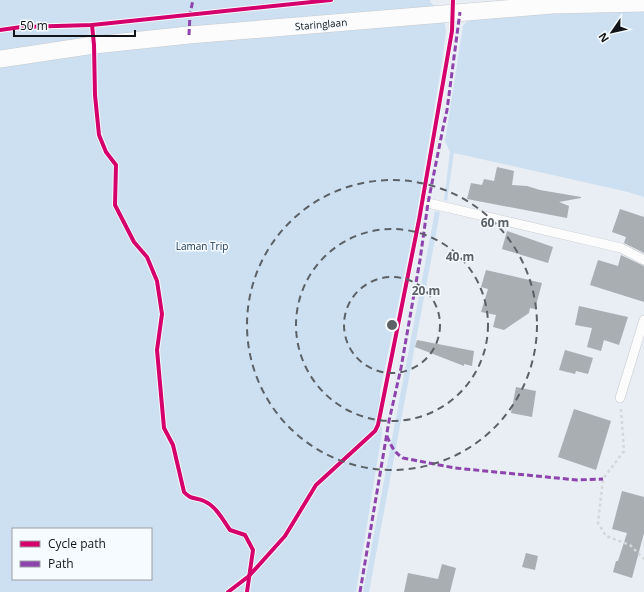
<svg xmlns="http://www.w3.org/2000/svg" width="644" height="592" font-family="'Open Sans',sans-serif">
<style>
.green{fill:#cde0f2;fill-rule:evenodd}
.building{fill:#a9aeb3}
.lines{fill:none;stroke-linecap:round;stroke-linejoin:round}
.lane-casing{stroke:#c5cace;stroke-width:10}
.street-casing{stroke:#c5cace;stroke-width:18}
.path{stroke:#d4d7d9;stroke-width:2.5;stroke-dasharray:3 3;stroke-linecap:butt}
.lane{stroke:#fcfcfd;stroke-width:9}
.street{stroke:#fcfcfd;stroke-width:17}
.quiet{stroke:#8e44ad;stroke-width:3;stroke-dasharray:6 3;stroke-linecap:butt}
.cycleway-casing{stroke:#f6fbff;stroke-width:6}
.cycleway{stroke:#d6006c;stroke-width:4}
.ring{fill:none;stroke:#5c6166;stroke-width:2;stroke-dasharray:7 5}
.labels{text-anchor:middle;stroke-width:3;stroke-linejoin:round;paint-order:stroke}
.street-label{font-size:10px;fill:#111519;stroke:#f6fbff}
.park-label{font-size:10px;fill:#14334f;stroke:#f6fbff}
.centre{fill:#5c6166;stroke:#f6fbff;stroke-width:2}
.ring-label{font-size:12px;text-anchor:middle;font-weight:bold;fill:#5c6166;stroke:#f6fbff;stroke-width:3;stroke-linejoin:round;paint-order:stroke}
</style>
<rect width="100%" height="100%" fill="#e8eef4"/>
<g class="green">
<polygon points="0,0 435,0 431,0 430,2 438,9 0,52"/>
<polygon points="552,12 644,12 644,197 628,192 454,153 447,201 444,200 450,152 445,141 463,26 469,18"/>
<path d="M 444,19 L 446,31 L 442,63 L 415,223 L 380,392 L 382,433 L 356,592 L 0,592 L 0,64 L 189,42 ZM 13,529 L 151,529 L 151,579 L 13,579 Z"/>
<polygon points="435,211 440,212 369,592 363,592"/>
</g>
<g class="building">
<polygon points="497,167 514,171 512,185 527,186 540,190 581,197 581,198 559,202 569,206 567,218 467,199 471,183 482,185 484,179 494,181"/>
<polygon points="620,209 644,217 644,253 624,243 626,237 612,232"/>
<polygon points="507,231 553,247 548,263 502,249"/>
<polygon points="621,255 644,266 644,302 590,285 598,260 618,266"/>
<polygon points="486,270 542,283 535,309 530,308 529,313 504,330 493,327 496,315 481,312 488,289 481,287"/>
<polygon points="579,306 628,317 619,345 604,340 601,351 587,347 592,328 575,325"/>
<polygon points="417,340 474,351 472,366 464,364 464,366 415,347"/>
<polygon points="565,350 593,358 588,374 576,371 575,374 559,370"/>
<polygon points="516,387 536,391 532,417 511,413"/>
<polygon points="574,409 611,421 596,470 558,457"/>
<polygon points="622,491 644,497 644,533 632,578 613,572 616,561 618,561 627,533 612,529"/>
<polygon points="526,553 538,556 535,570 522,567"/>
<polygon points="442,564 456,568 450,592 404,592 408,573 438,579"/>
</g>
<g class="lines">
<defs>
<g id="lane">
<polyline points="428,203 621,248 644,260"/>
<polyline points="620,398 644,320"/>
</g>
<polyline id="street" points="0,59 94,45 189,35 552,5 644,3"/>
</defs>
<use href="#lane" class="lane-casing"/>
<use href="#street" class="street-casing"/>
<polyline class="path" points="621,409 624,451 603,479 598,523 606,536 630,545 644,559"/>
<use href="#lane" class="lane"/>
<use href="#street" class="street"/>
<g class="quiet">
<polyline points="189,35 190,14 193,0"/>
<path d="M 387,436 C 391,446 394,452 403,458 L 455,468 L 577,480 L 603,479"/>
<polyline points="360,592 389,421 401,368 420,260 428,203 443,128 447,110 460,12"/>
</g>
<defs>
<g id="cycleway">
<path d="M 92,25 L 94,45 L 95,95 L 99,135 L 106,152 L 116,165 L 115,205 L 134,242 L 147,257 L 157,281 L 162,314 L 157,350 L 164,428 L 173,445 L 184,492 C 191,500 195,497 204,501 C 216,506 223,520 230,530 L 245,535 L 253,550 L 247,592"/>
<polyline points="0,30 21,27 92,25 331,0"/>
<polyline points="228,592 249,576 285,536 316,485 375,431 378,425 419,220 452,31 453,0"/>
</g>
</defs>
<use href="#cycleway" class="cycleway-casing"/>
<use href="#cycleway" class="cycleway"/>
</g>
<g class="ring">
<circle cx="392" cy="325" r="48"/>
<circle cx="392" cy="325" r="96"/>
<circle cx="392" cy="325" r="145"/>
</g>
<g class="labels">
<g class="street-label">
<text transform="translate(321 24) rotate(-5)" y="4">Staringlaan</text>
</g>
<g class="park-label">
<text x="202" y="250">Laman Trip</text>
</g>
</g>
<circle cx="392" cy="325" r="6" class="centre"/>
<g class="ring-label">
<text x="495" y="227">60 m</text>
<text x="460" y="261">40 m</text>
<text x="426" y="295">20 m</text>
</g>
<rect x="12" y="528" width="140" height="52" fill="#f6fbff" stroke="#9a9fa3"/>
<rect x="20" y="541" width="20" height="6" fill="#d6006c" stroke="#9a9fa3"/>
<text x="48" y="548" font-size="12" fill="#111519">Cycle path</text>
<rect x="20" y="561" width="20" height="6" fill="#8e44ad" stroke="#9a9fa3"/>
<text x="48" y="568" font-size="12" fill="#111519">Path</text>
<g transform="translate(612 32) rotate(236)" stroke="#f6fbff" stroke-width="3" paint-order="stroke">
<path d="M0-3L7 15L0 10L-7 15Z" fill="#111519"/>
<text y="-6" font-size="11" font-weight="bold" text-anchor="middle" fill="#111519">N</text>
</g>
<path d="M14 30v6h121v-6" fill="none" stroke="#111519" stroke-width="2"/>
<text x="20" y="30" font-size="12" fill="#111519" stroke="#f6fbff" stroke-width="3" paint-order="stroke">50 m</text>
</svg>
